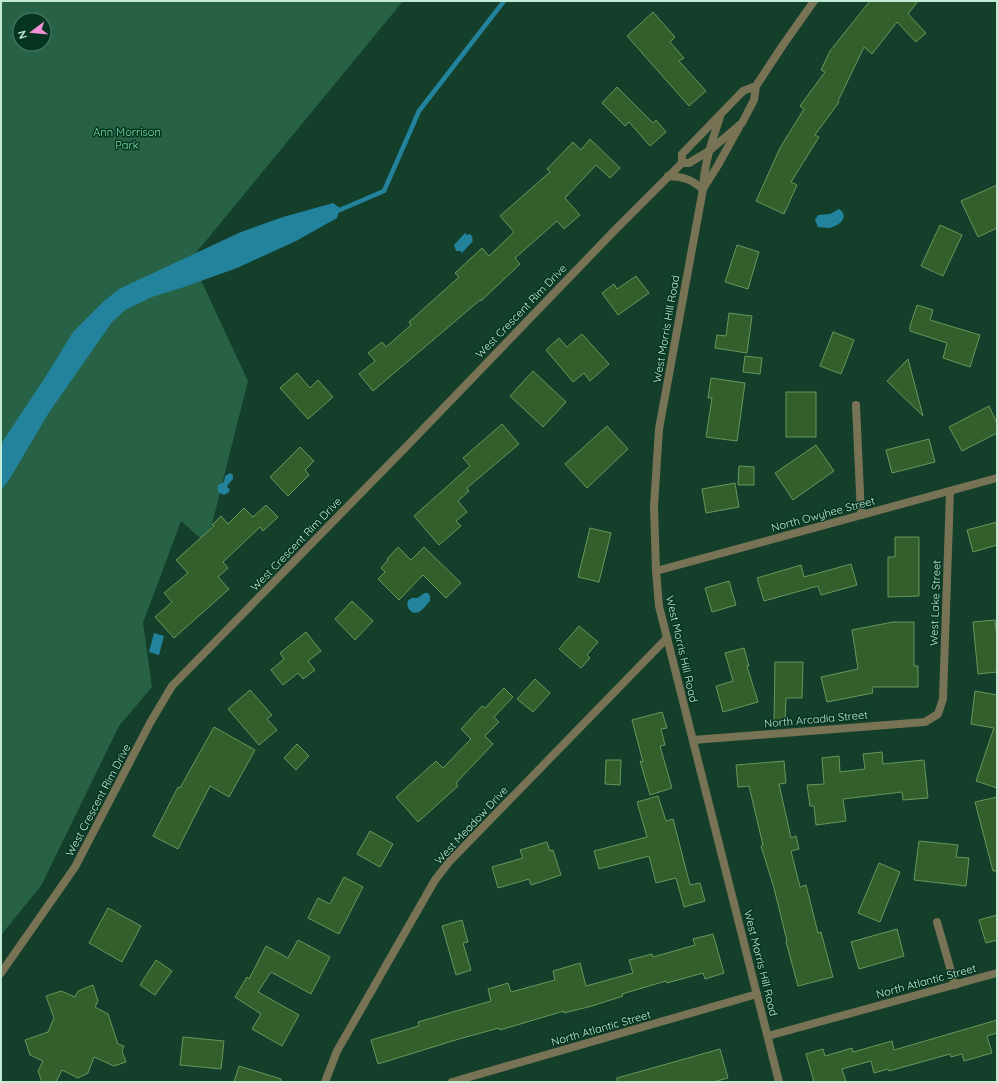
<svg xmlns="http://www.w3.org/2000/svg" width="998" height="1083" font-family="Quicksand,sans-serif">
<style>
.green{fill:#276246;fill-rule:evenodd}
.water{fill:#23829c}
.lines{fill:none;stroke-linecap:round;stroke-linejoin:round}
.stream{stroke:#23829c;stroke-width:4.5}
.building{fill:#345f2c;stroke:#66985c}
.street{stroke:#787354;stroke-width:8}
.labels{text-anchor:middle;stroke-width:3;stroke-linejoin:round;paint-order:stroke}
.park-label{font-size:11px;fill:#7be2ae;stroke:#053521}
.street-label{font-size:11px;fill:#c3ead4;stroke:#053521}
</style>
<rect width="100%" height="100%" fill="#133f2b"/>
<path class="green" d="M 1,1 L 403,1 L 191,259 L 248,381 L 207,544 L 181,521 L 143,623 L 152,687 L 119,726 L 41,886 L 1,935 ZM 20,20 L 44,20 L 44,44 L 20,44 Z"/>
<g class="water">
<polygon points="333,203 340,208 337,218 296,241 237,268 184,287 152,297 125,310 112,322 48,414 9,480 1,490 1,444 46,376 73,332 103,302 119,289 241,232 283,217"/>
<path d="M 839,209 C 851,217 838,227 828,228 C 825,228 821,227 818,227 L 815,220 L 818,215 L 830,214 Z"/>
<polygon points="465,233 467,235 470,234 471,235 473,238 472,240 473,241 462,253 460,251 456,251 454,245"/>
<polygon points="230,473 233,475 233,479 227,486 228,488 230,489 229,492 224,495 218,492 218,485 224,482 225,476"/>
<path d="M 425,593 L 428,593 L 430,596 L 430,601 C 427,604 423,610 419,612 C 411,616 403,604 410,599 C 413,597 414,598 417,598 C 420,597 422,594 425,593 Z"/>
<polygon points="154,633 164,636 159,655 149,652"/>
</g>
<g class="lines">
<polyline class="stream" points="335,212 384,191 419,111 504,1"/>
</g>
<g class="building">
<polygon points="870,1 918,1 908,14 926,33 916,42 897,22 872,54 864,47 838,101 839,102 815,135 819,137 791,182 797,185 784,214 756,201 780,148 804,109 800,106 825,72 821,70 830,51"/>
<polygon points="653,12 675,37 670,42 684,58 679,61 706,91 689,106 627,36"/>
<polygon points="617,87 653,123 656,120 666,132 650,146 629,122 625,126 602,103"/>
<polygon points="590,139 620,168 610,178 596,165 565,198 580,215 564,229 557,221 515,258 520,264 481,301 480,300 373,391 359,374 375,361 368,353 382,342 386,347 411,325 409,322 459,277 455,273 482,248 489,256 514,232 500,216 550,172 547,169 573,142 581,150"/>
<polygon points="997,185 997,228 978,237 961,201"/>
<polygon points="940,225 962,235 943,276 921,266"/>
<polygon points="737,245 759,252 748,289 725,282"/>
<polygon points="636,276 649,293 618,315 602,293 614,284 617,289"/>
<polygon points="917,305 933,310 930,320 980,335 970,367 943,358 947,343 910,331 910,326"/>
<polygon points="729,313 752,316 747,353 715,348 717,335 726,336"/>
<polygon points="833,332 854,340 841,374 820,366"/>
<polygon points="582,334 609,364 590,381 584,373 573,382 546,350 559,338 567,347"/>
<polygon points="745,356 762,358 760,374 743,372"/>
<polygon points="908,359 923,416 887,381"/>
<polygon points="533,371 566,402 543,427 510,396"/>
<polygon points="297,373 310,388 318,380 333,397 308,419 280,388"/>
<polygon points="711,378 745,383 737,441 706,437 712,398 708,398"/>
<rect x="786" y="392" width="30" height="45"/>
<polygon points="989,406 997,423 997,433 962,451 949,427"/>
<polygon points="502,424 519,444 467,488 469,491 458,501 467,512 456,521 461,526 439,545 414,516 470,466 463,458"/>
<polygon points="607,426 628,449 587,488 565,464"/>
<polygon points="929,439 935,462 892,473 886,450"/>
<polygon points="816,445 834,471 793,500 775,473"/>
<polygon points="300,447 314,461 305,470 309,475 288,496 270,477"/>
<polygon points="739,466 754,467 754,485 738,485"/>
<polygon points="735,483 739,507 706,513 702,489"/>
<polygon points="266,505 278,517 263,531 260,527 223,562 228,568 218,577 229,589 174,638 155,617 172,602 164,593 188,573 176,560 214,526 212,525 221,516 228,524 244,508 253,517"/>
<polygon points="997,522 997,545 973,552 967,530"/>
<polygon points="590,528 611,533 599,582 578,577"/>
<polygon points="895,537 919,537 919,596 888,597 888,557 895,557"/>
<polygon points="398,547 411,560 424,547 461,583 446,598 423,575 399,600 378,579 385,572 381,568 388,560 387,559"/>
<polygon points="851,564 857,585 821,595 818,586 764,601 757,578 801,565 804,577"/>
<polygon points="729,581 736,605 712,612 705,588"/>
<polygon points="352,601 373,621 355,640 335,619"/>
<polygon points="995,620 997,637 997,672 978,674 973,622"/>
<polygon points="893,622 914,622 914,666 918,666 918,687 872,687 873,693 827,702 821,677 858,669 852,630"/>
<polygon points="579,626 598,642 587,655 590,658 581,668 559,649"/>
<polygon points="306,632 321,651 308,661 315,670 303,679 298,673 283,685 271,670 284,659 280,653"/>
<polygon points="744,648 749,666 747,666 758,702 723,712 716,686 733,681 725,653"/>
<polygon points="775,662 803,662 802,698 786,698 785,722 774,722"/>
<polygon points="535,679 550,693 533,712 517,699"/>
<polygon points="504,688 513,697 494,717 499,722 485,736 493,744 456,783 458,786 418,822 396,797 436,761 443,768 471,739 461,729 482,706 485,708"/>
<polygon points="250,690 272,715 267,719 277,730 259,745 228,709"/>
<polygon points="975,691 997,695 997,788 976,781 994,728 971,724"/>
<polygon points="662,712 667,728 661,729 665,745 660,746 672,788 650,795 640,761 643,762 632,720"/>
<polygon points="214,727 255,750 229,797 210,786 178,849 153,836 178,787 180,788"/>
<polygon points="297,744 309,756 296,770 284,758"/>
<polygon points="882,752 883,764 924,760 928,798 903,800 902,792 843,799 846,821 816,825 814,806 810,806 807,785 824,784 822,758 839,756 840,772 865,769 863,754"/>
<polygon points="606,760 621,760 620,785 605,784"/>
<polygon points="784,761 786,783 779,784 791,838 796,836 799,849 791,851 800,887 806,885 818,933 821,932 833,977 798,986 786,942 787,941 774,888 761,846 763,845 749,786 738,787 736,765"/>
<polygon points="658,796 666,821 673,819 690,885 700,883 705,901 684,907 676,878 656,883 649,856 599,869 594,851 647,837 637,802"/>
<polygon points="997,797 997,871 993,871 975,802"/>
<polygon points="370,831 393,844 380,867 357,854"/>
<polygon points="919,841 958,845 956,857 969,858 966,886 914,880"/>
<polygon points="547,842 550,851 553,850 561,875 531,885 529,879 498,888 492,867 523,858 520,850"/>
<polygon points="879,863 900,872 880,922 858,913"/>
<polygon points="344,877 363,887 339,934 308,918 318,898 330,904"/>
<polygon points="108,908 141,926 122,962 89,943"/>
<polygon points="997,915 997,940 986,943 979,920"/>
<polygon points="462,920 468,942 463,943 471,970 456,975 442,926"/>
<polygon points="897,929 904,956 859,969 851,942"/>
<polygon points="713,934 724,973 705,979 703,973 667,983 666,981 622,994 623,996 592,1006 564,1013 564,1011 500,1030 499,1028 459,1039 378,1064 371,1040 419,1026 418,1022 491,1001 488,989 508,983 511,992 555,980 553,971 580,963 586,986 633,973 629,960 652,954 653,957 695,945 693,939"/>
<polygon points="298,940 330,957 311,994 271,972 258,992 299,1015 282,1046 252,1029 261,1014 235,997 247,977 249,979 266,946 288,958"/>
<polygon points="156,960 172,971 155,995 140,985"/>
<polygon points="93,985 98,1001 95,1007 108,1014 118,1044 124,1046 122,1051 126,1062 114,1066 94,1057 88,1073 78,1078 62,1070 56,1082 42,1082 38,1071 43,1061 30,1055 25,1040 48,1032 54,1018 46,996 61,991 75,997 78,991"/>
<polygon points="997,1020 997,1033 987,1036 992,1053 964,1061 962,1054 951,1057 950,1054 889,1071 888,1069 874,1073 871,1061 842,1069 846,1082 814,1082 806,1054 823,1049 825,1056 852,1048 853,1052 892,1041 894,1050"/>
<polygon points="183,1037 224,1041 221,1069 180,1065"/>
<polygon points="720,1049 728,1078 713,1082 617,1082 617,1078"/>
<polygon points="239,1066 281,1079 281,1082 234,1082"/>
</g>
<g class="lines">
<g class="street">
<polyline points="756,86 743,91 682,154 682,163 689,163 709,151 742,123 754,100 756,86 783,45 814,1"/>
<path d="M 720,117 C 712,141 704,164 703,189 L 718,165 L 739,127"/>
<path d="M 668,176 C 685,177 690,179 703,189 L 659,429 L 654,506 L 656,571 L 659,606 L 779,1082"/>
<polyline points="856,405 861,515"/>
<polyline points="656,571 997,478"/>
<polyline points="693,740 925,722 938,714 943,699 950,491"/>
<polyline points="937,922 955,985"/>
<polyline points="1,973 75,867 150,723 172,686 404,449 615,230 682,163"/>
<polyline points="768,1036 997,973"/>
<polyline points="325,1082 337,1051 435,880 449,862 667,638"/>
<polyline points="452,1082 757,994"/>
</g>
</g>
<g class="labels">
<g class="park-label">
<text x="127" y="136">Ann Morrison<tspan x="127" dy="13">Park</tspan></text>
</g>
<g class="street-label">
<text transform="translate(521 311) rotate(-46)" y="4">West Crescent Rim Drive</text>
<text transform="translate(666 329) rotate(-80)" y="4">West Morris Hill Road</text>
<text transform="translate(823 514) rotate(-15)" y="4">North Owyhee Street</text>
<text transform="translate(296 544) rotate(-46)" y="4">West Crescent Rim Drive</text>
<text transform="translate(935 603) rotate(-88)" y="4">West Lake Street</text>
<text transform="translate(682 649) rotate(77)" y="4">West Morris Hill Road</text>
<text transform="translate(816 719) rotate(-5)" y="4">North Arcadia Street</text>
<text transform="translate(98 800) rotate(-62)" y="4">West Crescent Rim Drive</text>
<text transform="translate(471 825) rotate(-47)" y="4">West Meadow Drive</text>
<text transform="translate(761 963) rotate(76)" y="4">West Morris Hill Road</text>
<text transform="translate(926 981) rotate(-15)" y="4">North Atlantic Street</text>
<text transform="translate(601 1028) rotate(-16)" y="4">North Atlantic Street</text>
</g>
</g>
<rect width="998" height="1083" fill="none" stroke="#c3ead4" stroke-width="4"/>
<g transform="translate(32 32) rotate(254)"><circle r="19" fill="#053521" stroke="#517d69"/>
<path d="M0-3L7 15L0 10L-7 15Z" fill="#f491d4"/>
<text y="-6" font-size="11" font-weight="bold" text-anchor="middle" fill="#c3ead4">N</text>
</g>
</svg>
